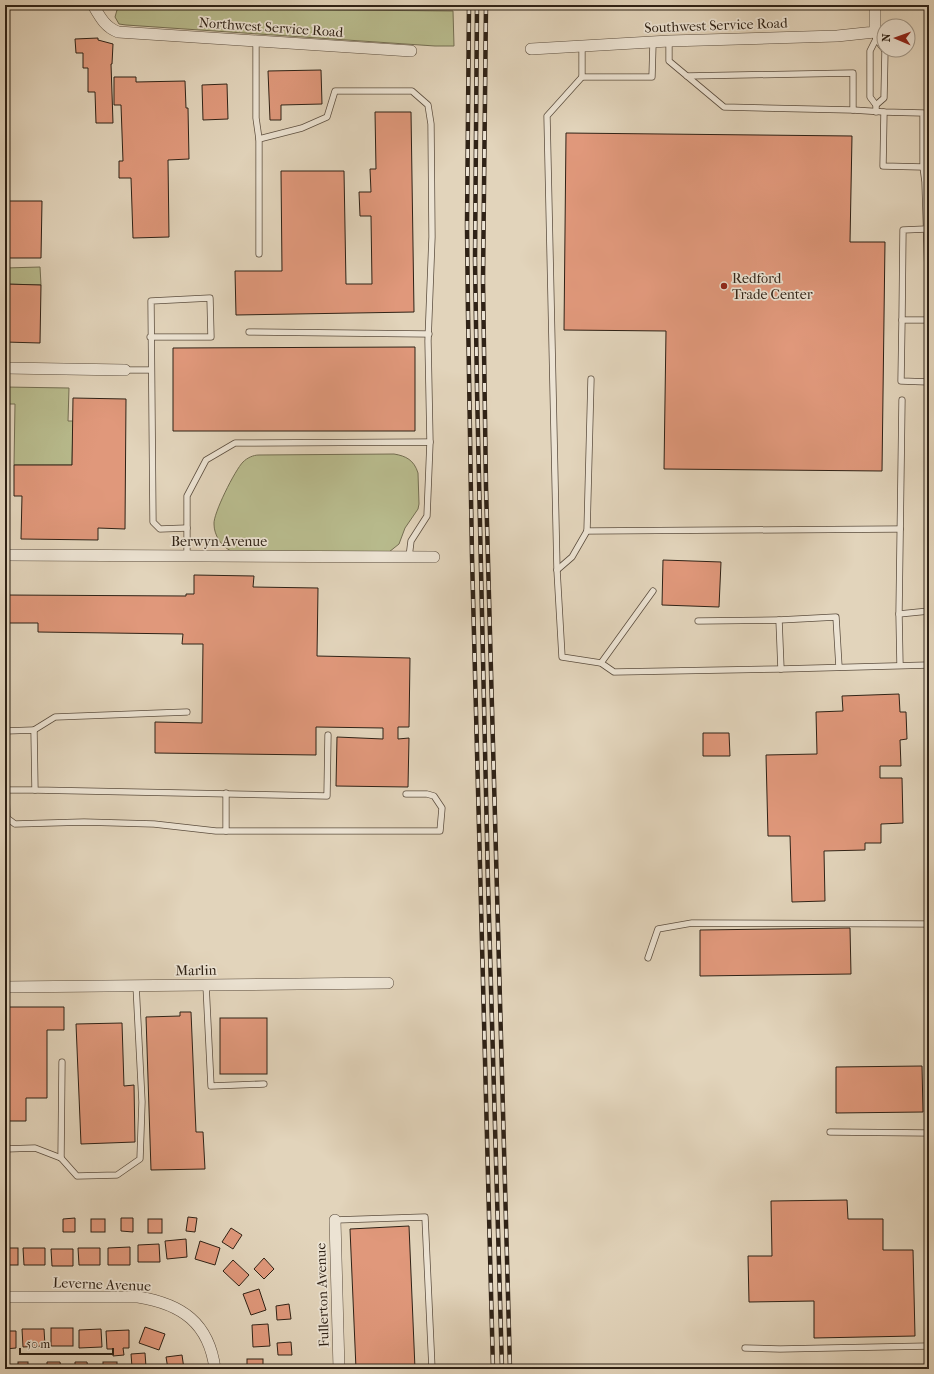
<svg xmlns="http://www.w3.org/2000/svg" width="934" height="1374" font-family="'IM FELL French Canon',serif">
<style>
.green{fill:#b8bb8d;stroke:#746e52}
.building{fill:#e0987b;stroke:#2f2216}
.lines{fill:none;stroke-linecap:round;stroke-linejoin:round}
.service-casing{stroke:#5c4e3f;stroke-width:7}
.minor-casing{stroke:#5c4e3f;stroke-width:12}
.service{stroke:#ece3d3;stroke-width:5.5}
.minor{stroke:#ece3d3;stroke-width:11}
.rail-casing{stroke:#2f2216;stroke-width:4.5}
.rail{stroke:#ece3d3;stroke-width:3;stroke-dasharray:9;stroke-linecap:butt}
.poi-dot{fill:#8f2418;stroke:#ece3d3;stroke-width:1.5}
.labels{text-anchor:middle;stroke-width:3.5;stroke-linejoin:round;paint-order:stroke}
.street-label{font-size:14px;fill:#2f2216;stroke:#ece3d3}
.poi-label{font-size:14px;fill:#2f2216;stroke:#ece3d3;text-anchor:start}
</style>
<rect width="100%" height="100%" fill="#e2d4bb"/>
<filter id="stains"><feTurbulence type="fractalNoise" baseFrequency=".005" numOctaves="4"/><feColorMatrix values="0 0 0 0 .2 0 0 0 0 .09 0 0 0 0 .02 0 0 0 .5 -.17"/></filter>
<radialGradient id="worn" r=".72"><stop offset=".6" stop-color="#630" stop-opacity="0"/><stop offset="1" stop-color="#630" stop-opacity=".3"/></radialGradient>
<g class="green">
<polygon points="121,8 453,11 454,46 435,46 126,25 119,24 115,17 117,10"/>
<polygon points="40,267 41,285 5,284 5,268"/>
<polygon points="5,387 69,388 68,421 73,421 72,465 14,465 15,404 9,404 5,402"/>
<path d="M 394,454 C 406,456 414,460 418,473 L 419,504 L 418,509 L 405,528 L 399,544 L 389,552 L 231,551 C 221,546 214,535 214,524 C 213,514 235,470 243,462 C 247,458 253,455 259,455 Z"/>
<polygon points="532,1368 929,1369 532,1369"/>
</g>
<g class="building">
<polygon points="98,38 98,40 113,44 112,64 111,64 113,123 96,123 95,92 88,92 88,68 83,68 83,53 76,53 75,39"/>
<polygon points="321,70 322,104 281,105 281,120 270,120 268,71"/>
<polygon points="114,77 136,77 136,82 185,81 186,108 188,108 189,159 168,160 169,237 133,238 131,178 119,178 119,161 123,161 121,105 114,105"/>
<polygon points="227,84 228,119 203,120 202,85"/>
<polygon points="375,112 411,112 414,312 236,315 235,271 282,271 281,171 344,171 346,284 372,284 371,216 360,216 359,192 371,192 370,169 376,169"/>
<polygon points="566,133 852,136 850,242 885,242 882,471 664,469 666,331 564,330"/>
<polygon points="5,201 42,201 41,258 5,258"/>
<polygon points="5,284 41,285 40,343 5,342"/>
<polygon points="415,347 415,431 173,431 173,348"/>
<polygon points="73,398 126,399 125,529 98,528 98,540 21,539 22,496 14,496 14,465 72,465"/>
<polygon points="663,560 721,562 719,607 662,605"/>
<polygon points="194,575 254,576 253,587 318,588 317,656 410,658 409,727 398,727 398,739 409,738 408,787 336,786 337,737 383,739 383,728 316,727 316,755 155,753 155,722 202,723 203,644 182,644 183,634 38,632 38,623 5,623 5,595 186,596 186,594 194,594"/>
<polygon points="899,694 900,712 906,712 907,739 900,740 901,766 880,766 880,778 902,778 903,823 881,824 881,843 865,843 865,850 824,851 825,901 792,902 790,836 768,836 766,755 817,754 816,712 843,711 842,696"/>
<polygon points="703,733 729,733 730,756 703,756"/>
<polygon points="850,928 851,974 700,976 700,930"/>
<polygon points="5,1007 64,1007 64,1030 47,1030 47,1098 26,1098 26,1121 5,1121"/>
<polygon points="180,1012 191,1012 196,1132 203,1132 205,1169 151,1170 146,1017 180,1016"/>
<rect x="220" y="1018" width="47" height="56"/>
<polygon points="122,1023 124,1086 134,1085 135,1142 81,1144 76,1024"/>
<polygon points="922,1066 923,1112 836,1113 836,1067"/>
<polygon points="847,1200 848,1219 883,1219 883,1250 913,1250 915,1336 814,1338 814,1301 749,1302 748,1256 772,1256 771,1201"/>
<polygon points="188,1217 197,1218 195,1232 186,1231"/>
<polygon points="75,1218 75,1232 63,1232 63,1219"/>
<polygon points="121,1218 133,1218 133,1232 121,1231"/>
<rect x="5" y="1219" width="4" height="13"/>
<rect x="91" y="1219" width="14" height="13"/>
<rect x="148" y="1219" width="14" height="14"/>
<polygon points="409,1226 415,1369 356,1369 350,1229"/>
<polygon points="231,1228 242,1235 233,1249 222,1242"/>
<polygon points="186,1239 187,1257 167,1259 165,1241"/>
<polygon points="200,1241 220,1248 215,1265 195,1259"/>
<polygon points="159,1244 160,1262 138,1262 138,1245"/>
<polygon points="130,1247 130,1265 108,1265 108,1248"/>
<rect x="5" y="1248" width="13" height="17"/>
<polygon points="23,1248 45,1248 45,1265 24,1265"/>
<polygon points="78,1248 100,1248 100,1265 79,1265"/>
<polygon points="51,1249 73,1249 73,1266 52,1266"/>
<polygon points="264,1258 274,1269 264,1279 254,1269"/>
<polygon points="233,1260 249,1275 239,1286 223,1271"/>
<polygon points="259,1289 266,1310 251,1315 243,1294"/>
<polygon points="289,1304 291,1319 277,1320 276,1306"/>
<polygon points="268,1324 270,1346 253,1347 252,1325"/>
<polygon points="145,1327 165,1334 159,1350 139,1343"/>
<rect x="51" y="1328" width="22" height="18"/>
<polygon points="22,1329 44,1329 45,1346 23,1347"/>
<polygon points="101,1329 102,1347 79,1348 79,1330"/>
<polygon points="129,1330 129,1348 123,1348 124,1355 113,1356 113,1349 107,1349 106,1331"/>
<polygon points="5,1331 16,1331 16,1348 5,1349"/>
<polygon points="291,1342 292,1355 278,1355 277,1343"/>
<polygon points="145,1353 146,1367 132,1367 131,1354"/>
<polygon points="182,1355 184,1369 168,1369 166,1357"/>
<rect x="247" y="1359" width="16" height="10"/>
<rect x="18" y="1362" width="10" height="7"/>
<polygon points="47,1362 60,1362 61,1369 47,1369"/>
<polygon points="75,1362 87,1362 88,1369 75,1369"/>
<rect x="103" y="1362" width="14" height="7"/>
</g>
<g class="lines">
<defs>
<g id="service">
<polyline points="875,36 876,39 884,49"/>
<polyline points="256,41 256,118 259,139"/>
<polyline points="669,41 669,61 724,107 853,110 884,112 923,113 923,167 925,182 929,311"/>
<polyline points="582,46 582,77 547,116 557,570 562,657 601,663 614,672 781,669 929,665"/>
<polyline points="687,76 853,73 853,110"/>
<polyline points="582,77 652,77 653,43"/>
<polyline points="876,105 884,98 885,50"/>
<polyline points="876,112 876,105 870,97 870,51 876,39"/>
<polyline points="884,112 883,166 923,167"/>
<polyline points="259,254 259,139 302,128 327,117 335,91 412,91 428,105 431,124 432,237 428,341 430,442"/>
<polyline points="902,320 903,230 926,229"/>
<polyline points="929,320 902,320 901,381 929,382"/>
<polyline points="249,332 429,334"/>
<polyline points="150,337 211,337 210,298 151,301 153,522 160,529 187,528"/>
<polyline points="125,370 151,370"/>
<polyline points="587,531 900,529"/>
<polyline points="187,556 187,496 206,460 235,443 430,442 427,516 411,541 409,557"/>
<polyline points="557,570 572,557 587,531 591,379"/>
<polyline points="899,614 902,400"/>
<polyline points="779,620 836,617 839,667"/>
<polyline points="698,621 779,620 781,669"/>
<polyline points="601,663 653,591"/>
<polyline points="900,665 899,614 929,611"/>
<polyline points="34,730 55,717 187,712"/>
<polyline points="5,731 34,730 35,790 327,796 328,735"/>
<polyline points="35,790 6,790 7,818 15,824 84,822 154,824 216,831 440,831 442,808 434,796 427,794 406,794"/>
<polyline points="226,793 226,831"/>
<polyline points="648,958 658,929 692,923 929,924"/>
<polyline points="206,985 211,1086 264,1084"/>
<polyline points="830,1132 929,1133"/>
<polyline points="5,1149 35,1148 61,1158 77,1176 117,1175 140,1159 142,1102 136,985"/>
<polyline points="61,1158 62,1062"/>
<polyline points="335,1220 425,1217 432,1369"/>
<polyline points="745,1348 780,1349 929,1346"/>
</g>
<g id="minor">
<path d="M 93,5 C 100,17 105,27 118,32 L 411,51"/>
<polyline points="531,49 669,41 837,36 875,32 875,5"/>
<polyline points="5,368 125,370"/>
<polyline points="5,555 434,557"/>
<polyline points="5,987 388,983"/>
<polyline points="335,1220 339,1369"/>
<path d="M 5,1297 L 138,1297 C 182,1304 209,1323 215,1369"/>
</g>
</defs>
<use href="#service" class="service-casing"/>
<use href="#minor" class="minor-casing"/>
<use href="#service" class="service"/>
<use href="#minor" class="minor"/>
<defs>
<g id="rail">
<polyline points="469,5 467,226 468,313 472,557 493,1369"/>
<polyline points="477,5 475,260 477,389 488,883 502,1369"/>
<polyline points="486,5 483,281 486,487 510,1369"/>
</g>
</defs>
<use href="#rail" class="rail-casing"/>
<use href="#rail" class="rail"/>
</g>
<circle class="poi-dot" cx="724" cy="286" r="4"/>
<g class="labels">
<g class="street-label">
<text transform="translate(716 25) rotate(-2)" y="5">Southwest Service Road</text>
<text transform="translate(271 27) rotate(4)" y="5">Northwest Service Road</text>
<text x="219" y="546">Berwyn Avenue</text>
<text transform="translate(196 970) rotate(-1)" y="5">Marlin</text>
<text transform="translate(102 1284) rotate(2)" y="5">Leverne Avenue</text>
<text transform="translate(322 1295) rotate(-92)" y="5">Fullerton Avenue</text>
</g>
<g class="poi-label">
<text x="732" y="283">Redford<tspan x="732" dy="16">Trade Center</tspan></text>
</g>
</g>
<rect width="934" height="1374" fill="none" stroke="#e2d4bb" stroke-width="20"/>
<rect x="6" y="6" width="922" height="1362" fill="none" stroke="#2f2216" stroke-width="2"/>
<rect x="10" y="10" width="914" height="1354" fill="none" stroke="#2f2216"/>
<g transform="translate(896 38) rotate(272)"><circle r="19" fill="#ece3d3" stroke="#a09687"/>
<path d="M0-3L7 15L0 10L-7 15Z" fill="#8f2418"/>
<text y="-6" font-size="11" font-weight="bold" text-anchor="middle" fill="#2f2216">N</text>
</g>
<path d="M20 1348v6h93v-6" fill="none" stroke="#2f2216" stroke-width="2"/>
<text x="26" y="1348" font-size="12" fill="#2f2216" stroke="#ece3d3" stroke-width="3" paint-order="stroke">50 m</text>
<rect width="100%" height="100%" filter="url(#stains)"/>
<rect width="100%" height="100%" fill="url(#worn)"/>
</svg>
